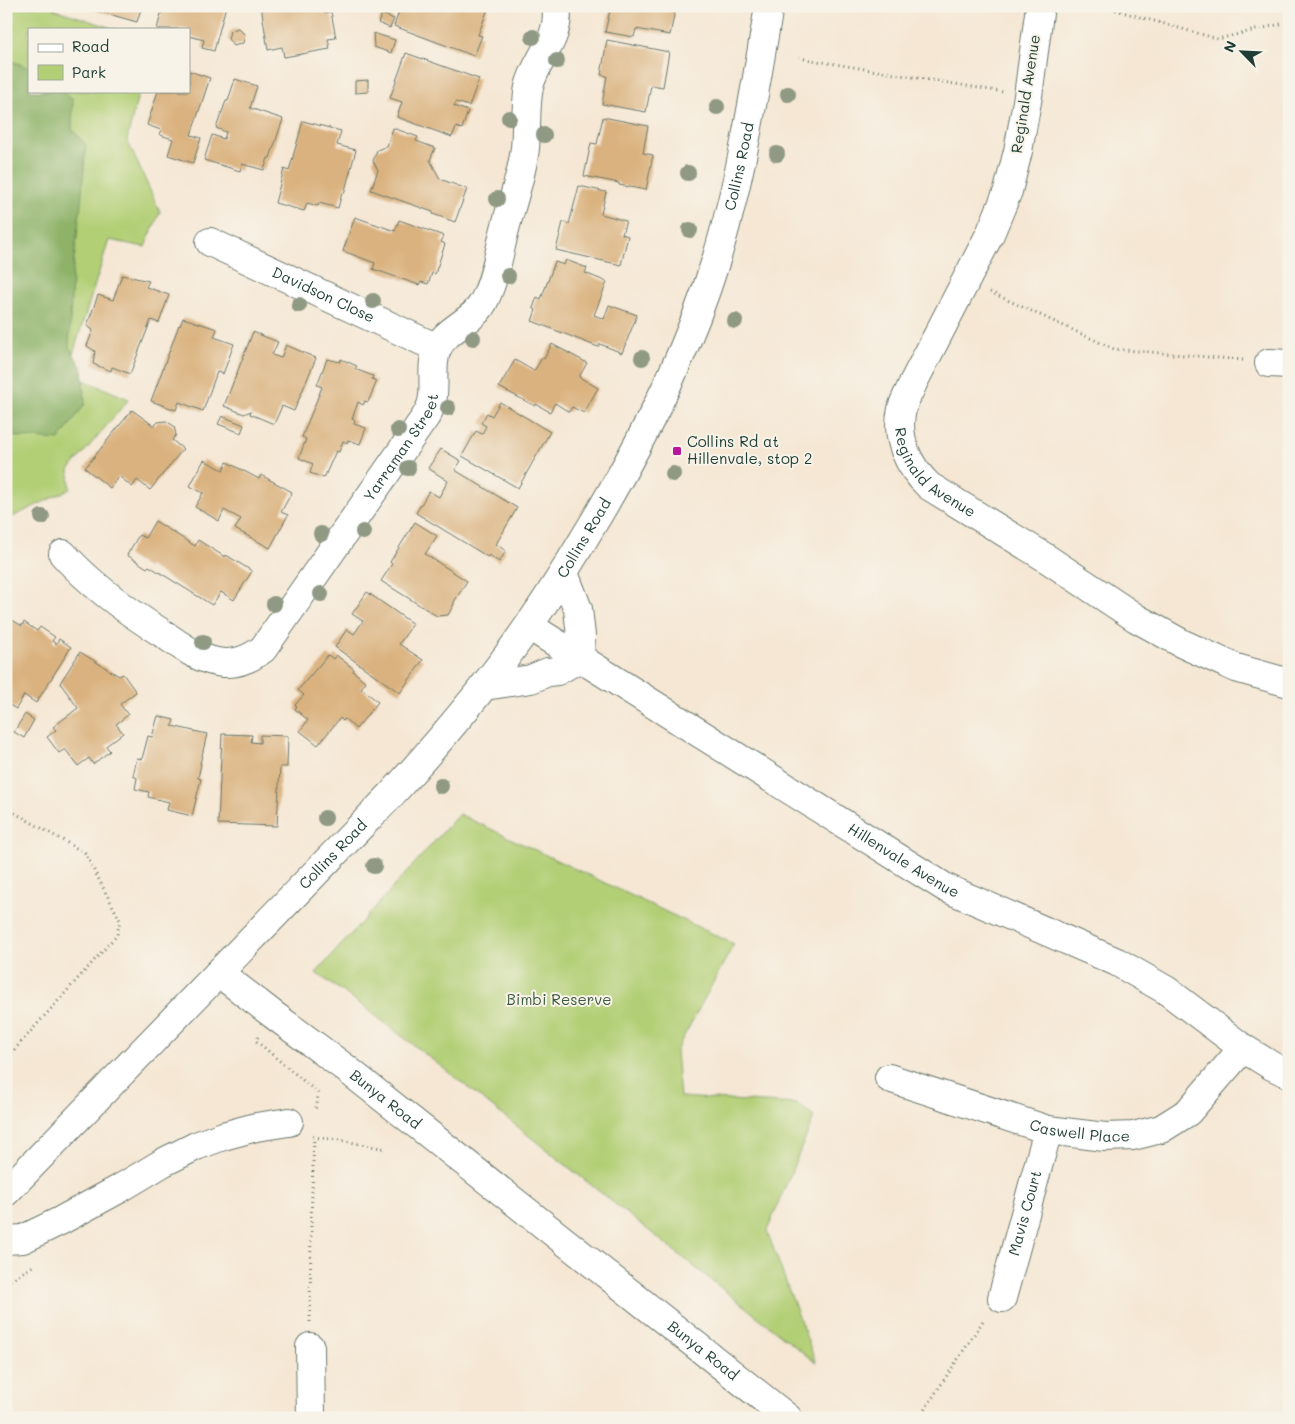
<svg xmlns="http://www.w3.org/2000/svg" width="1295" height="1424" font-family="Mali,sans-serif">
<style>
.green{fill:#b2cf76;stroke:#688655}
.forest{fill:#8db267;stroke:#56784e}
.building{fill:#dab27f}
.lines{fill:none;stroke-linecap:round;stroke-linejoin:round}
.minor-casing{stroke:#6a786c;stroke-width:30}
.major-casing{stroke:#6a786c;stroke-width:30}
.path{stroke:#6a786c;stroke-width:3;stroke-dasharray:1 4;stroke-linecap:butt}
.minor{stroke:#fff;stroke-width:28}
.major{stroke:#fff;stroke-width:28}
.tree{fill:#8f9983}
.poi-dot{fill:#b5179e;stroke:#f7f3e8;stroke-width:2}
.labels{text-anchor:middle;stroke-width:4;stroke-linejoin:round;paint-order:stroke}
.street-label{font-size:15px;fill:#1f3d34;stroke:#f7f3e8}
.poi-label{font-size:15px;fill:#1f3d34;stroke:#f7f3e8;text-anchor:start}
.park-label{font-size:15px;fill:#3c5a41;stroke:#f7f3e8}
</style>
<rect width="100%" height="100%" fill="#f7f3e8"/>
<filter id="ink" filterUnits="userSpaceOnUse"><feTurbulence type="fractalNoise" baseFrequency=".02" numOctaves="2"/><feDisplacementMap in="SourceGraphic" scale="10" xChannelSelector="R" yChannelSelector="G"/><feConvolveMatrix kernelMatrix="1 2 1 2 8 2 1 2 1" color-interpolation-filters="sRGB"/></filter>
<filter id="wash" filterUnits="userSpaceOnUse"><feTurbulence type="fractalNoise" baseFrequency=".0096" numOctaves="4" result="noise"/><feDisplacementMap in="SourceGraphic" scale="20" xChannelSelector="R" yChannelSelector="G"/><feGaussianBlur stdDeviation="1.12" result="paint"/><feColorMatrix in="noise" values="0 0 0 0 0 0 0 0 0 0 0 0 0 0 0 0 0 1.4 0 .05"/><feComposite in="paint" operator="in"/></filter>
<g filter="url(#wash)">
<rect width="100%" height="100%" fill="#f5e7d4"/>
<g class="green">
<polygon points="6,6 53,6 54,9 115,29 29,29 29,91 139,91 127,140 160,212 145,247 109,240 67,373 129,399 69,470 70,489 6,520"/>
<polygon points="459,814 734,944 676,1051 680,1097 798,1104 814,1117 767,1231 816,1363 452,1075 363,1006 316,973"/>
</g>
<polygon class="forest" points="6,56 7,59 29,68 29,91 64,91 73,99 72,129 86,145 81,203 72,276 69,347 82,368 85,404 59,440 6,436"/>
<g id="blocks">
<g class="building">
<polygon points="80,6 142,6 137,22"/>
<polygon points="163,6 226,6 214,51 202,48 204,40 189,36 189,29 157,29"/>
<polygon points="261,6 323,6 324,13 331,12 336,38 328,39 330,49 284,57 282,47 268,50"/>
<polygon points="401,6 489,6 478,35 482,36 474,56 394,26"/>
<polygon points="611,6 676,6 670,35 636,29 634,37 605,32"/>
<polygon points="382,14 394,19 390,28 378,23"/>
<polygon points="238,28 245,35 243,43 234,46 228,39 230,31"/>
<polygon points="373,33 395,40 391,53 374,47"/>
<polygon points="607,40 669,52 663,87 651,85 646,112 602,104 607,76 601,75"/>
<polygon points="406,53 479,79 469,106 456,102 454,106 468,111 462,129 456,127 452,137 397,117 402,102 390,98"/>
<polygon points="189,71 210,78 191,135 201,138 193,163 168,155 173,139 160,135 161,130 147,125 158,91 189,91"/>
<polygon points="235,79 257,86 250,108 283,119 270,158 268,158 264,170 242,164 240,171 204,160 212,135 224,139 226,132 216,128 226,101 228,101"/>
<polygon points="368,80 368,92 355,93 355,81"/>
<polygon points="603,117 648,126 643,153 653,155 646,190 619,185 619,183 584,176 591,143 597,144"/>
<polygon points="303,121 341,131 337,145 356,150 344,194 342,193 338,208 319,203 318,206 307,203 304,211 275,203 284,169 289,171"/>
<polygon points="393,128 418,137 416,141 435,148 430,160 440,179 467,189 455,222 433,214 433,212 371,190 378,170 373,161 377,150 387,146"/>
<polygon points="579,186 606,192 601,214 626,221 622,234 628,236 621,265 556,250 563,222 569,224"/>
<polygon points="355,217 395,231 399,220 444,236 441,242 445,244 435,274 432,273 428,284 421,282 419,285 373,269 375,263 343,251"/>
<polygon points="566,260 587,268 585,273 607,282 594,315 604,319 609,305 637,315 622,353 600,344 598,347 532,321 536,310 533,308 537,297 541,299 555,262 564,265"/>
<polygon points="122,275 149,281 146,287 169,295 159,323 151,320 130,374 112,367 111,371 93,364 95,351 87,346 93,330 87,326 98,295 113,300"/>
<polygon points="183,318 217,329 214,337 234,344 223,374 217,372 203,411 179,402 176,410 151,401 179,325 180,326"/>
<polygon points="253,332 278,342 272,355 281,358 286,345 316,358 294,411 282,406 274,424 250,414 251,411 244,414 224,406"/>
<polygon points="552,344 587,363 579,377 598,388 584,413 572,407 569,412 555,403 550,412 536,404 535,406 499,387 515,360 534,371 542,358 544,359"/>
<polygon points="327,359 340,362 341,359 357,366 355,369 373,376 372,379 377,381 368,402 365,401 363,405 358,402 352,419 355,420 354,424 366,428 360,444 348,440 347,443 343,441 339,452 336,451 324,478 310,473 313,464 299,458 306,439 302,437 322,387 317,385"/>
<polygon points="500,402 550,432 518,488 462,456 476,431 482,434 486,426 481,423 487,413 492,416"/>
<polygon points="132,410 154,426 158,422 166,421 174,426 176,435 172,440 183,449 150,490 137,480 132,487 119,476 110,488 85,468"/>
<polygon points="222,416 244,425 241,433 218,424"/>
<polygon points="441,449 461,461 455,470 517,508 496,544 506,551 499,562 489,555 488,557 416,513 429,491 439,497 448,481 428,468"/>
<polygon points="204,460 223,470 227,462 259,479 261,475 292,492 281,512 288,515 270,548 235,529 241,519 224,510 219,521 195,507 203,493 190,486"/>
<polygon points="155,521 195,546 198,540 225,557 226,555 252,571 234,600 221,592 212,605 149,566 147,568 127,555 139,535 145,538"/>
<polygon points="415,522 437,536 425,554 467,581 454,602 454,604 448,615 437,616 381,581 392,564 390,562"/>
<polygon points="367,592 413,624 399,644 423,660 400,693 335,647 347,629 354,634 363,621 352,614"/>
<polygon points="6,616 22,626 24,622 37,631 40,627 55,637 52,641 56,644 59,639 71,647 36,703 24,695 16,709 6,703"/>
<polygon points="80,652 119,676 123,674 136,692 120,704 128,715 116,724 123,733 106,746 110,751 93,764 89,758 78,766 65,749 59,753 47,737 56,730 53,727 78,708 60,683"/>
<polygon points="328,655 333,659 336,655 354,669 353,671 366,682 361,688 378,702 356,729 345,719 343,721 340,718 318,745 300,731 308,720 295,709 297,706 295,705 304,695 298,690"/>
<polygon points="25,714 34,720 24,738 14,732"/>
<polygon points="158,716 174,720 172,726 207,734 200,764 201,764 198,778 201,779 192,816 167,810 169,802 148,797 149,792 135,789 137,778 133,776 137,758 142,759 148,736 152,737"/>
<polygon points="222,734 252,735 251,742 260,743 260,735 288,736 287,767 280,767 277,826 218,824"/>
</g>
</g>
</g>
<g filter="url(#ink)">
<use href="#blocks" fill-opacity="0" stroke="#6a786c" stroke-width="1"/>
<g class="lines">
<defs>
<g id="minor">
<path id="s1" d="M 1040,6 L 1028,96 L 1018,151 L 1008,191 L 990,234 L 913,383 C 910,391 904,400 902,409 C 895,438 908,466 929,486 L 1043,556 L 1136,618 L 1183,644 L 1236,668 L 1289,683"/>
<path id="s2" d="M 210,242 L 437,348"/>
<polyline points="1269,363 1289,364"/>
<path id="s3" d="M 63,554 C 92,586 125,610 162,633 C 181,646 200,661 224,663 C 238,664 251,658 263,649 L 426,416 C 428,412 431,407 432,402 C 436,385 430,366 437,349 C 446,328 474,322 484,301 C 495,279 499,253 505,229 C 512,202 522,175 525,148 C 527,127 525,107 529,87 C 536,58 562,38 556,6"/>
<path id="s4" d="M 529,626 L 946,888 L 1117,962 L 1166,990 L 1243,1048 L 1272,1066 L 1289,1074"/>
<path id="s5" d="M 219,973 L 275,1016 L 344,1067 L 788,1418"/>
<path id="s6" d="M 889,1078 L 1048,1130 L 1105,1137 L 1133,1136 L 1161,1129 L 1188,1112 L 1243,1048"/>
<polyline points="6,1240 23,1239 60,1221 119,1189 164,1162 196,1146 223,1136 256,1127 289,1122"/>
<path id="s7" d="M 1002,1298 L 1048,1130"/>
<polyline points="310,1347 311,1418"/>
</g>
<g id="major">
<polyline points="484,686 531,679 548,672 557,671 580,658 581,636 578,609 564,573"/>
<path id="s8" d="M 6,1192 L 391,795 C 440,741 488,685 529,625 C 555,589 577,550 600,512 C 647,432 689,348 716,260 C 741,178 755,91 769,6"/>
</g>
</defs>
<use href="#minor" class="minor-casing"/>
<use href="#major" class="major-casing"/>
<g class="path">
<polyline points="1101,6 1218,39 1289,22"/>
<polyline points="799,58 1003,92"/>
<polyline points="990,292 1114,349 1243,360"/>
<polyline points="6,808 85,853 120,920 117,935 6,1059"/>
<polyline points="258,1037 256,1041 318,1093 317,1106 313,1111"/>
<polyline points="313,1137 340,1140 386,1149"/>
<polyline points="6,1283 33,1266"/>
<polyline points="310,1322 311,1221 314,1137"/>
<polyline points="919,1418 985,1318"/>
</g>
<use href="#minor" class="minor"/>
<use href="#major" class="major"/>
</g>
<g class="tree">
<circle cx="533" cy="37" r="8"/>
<circle cx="557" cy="61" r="8"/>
<circle cx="788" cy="94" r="8"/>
<circle cx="717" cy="107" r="8"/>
<circle cx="509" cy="118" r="8"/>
<circle cx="544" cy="135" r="8"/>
<circle cx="777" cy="154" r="8"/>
<circle cx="688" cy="173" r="8"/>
<circle cx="497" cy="199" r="8"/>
<circle cx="690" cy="230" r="8"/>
<circle cx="508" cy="276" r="8"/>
<circle cx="373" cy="301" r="8"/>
<circle cx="299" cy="305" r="8"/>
<circle cx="735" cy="321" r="8"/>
<circle cx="473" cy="338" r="8"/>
<circle cx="642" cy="358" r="8"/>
<circle cx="448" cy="408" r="8"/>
<circle cx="398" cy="430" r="8"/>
<circle cx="408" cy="468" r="8"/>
<circle cx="673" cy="474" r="8"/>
<circle cx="42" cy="517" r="8"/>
<circle cx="363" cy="532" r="8"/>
<circle cx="321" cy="534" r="8"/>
<circle cx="321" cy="594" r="8"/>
<circle cx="274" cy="604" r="8"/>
<circle cx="203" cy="642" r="8"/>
<circle cx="441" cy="786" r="8"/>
<circle cx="325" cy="818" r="8"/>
<circle cx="374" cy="866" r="8"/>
</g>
</g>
<rect class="poi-dot" x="672" y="446" width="10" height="10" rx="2.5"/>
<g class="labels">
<g class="street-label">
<text transform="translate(1026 94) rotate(-81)" y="5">Reginald Avenue</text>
<text dy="5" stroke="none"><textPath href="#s8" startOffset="1280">Collins Road</textPath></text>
<text dy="5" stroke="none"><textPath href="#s2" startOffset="125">Davidson Close</textPath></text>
<text dy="5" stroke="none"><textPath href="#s3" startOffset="484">Yarraman Street</textPath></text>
<text dy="5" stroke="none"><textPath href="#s1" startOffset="509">Reginald Avenue</textPath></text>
<text dy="5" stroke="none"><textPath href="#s8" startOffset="875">Collins Road</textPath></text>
<text dy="5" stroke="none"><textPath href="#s8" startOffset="470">Collins Road</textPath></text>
<text dy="5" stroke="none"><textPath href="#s4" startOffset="442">Hillenvale Avenue</textPath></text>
<text dy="5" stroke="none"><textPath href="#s5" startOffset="209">Bunya Road</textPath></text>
<text dy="5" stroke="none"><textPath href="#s6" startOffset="199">Caswell Place</textPath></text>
<text dy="5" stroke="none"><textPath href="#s7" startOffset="88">Mavis Court</textPath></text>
<text dy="5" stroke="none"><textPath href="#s5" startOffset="614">Bunya Road</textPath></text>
</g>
<g class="poi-label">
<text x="687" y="447">Collins Rd at<tspan x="687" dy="17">Hillenvale, stop 2</tspan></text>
</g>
<g class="park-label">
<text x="559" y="1005">Bimbi Reserve</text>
</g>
</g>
<rect width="1295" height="1424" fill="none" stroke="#f7f3e8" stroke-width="25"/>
<rect x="28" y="28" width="162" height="65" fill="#f7f3e8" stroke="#a1aaa0"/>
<rect x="38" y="44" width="25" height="8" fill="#ffffff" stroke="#a1aaa0"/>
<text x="72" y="52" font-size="15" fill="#1f3d34">Road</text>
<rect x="38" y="65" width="25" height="15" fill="#b2cf76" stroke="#a1aaa0"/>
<text x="72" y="78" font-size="15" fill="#1f3d34">Park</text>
<g transform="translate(1242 52) rotate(294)" stroke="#f7f3e8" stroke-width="4" paint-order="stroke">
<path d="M0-4L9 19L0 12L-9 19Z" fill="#1f3d34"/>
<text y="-8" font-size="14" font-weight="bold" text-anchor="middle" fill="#1f3d34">N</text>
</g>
</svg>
